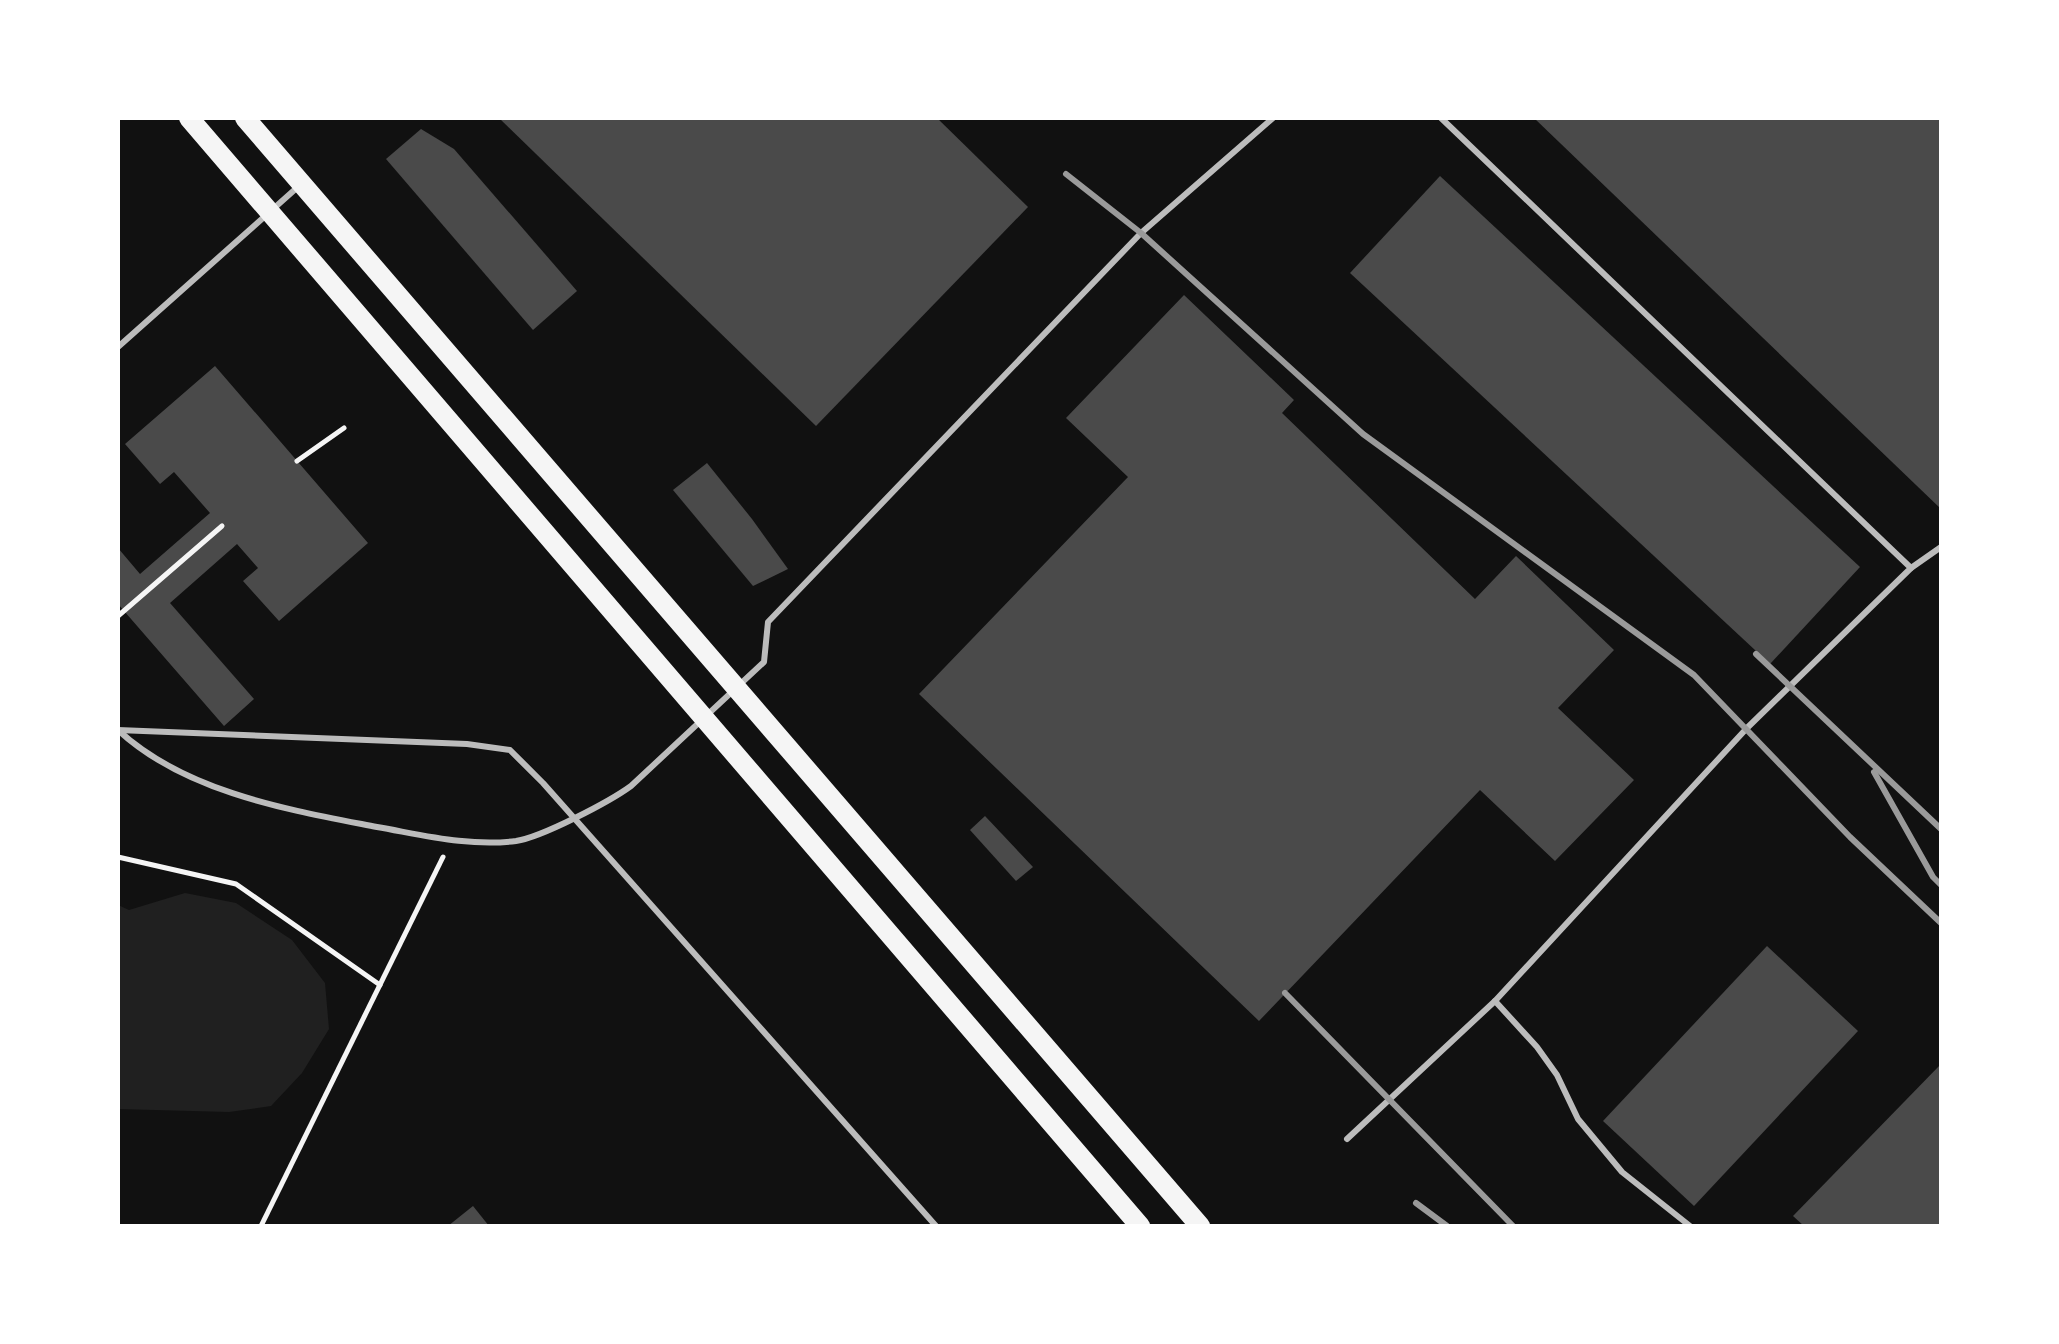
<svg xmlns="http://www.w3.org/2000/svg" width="2059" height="1344" font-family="Helvetica,sans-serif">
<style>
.green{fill:#202020}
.building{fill:#4a4a4a}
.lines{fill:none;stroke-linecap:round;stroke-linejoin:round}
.path{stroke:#f5f5f5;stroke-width:5}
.service{stroke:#bcbcbc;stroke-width:6}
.primary{stroke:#f5f5f5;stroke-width:20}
.rail{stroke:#9a9a9a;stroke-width:6}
</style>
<rect width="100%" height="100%" fill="#111"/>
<polygon class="green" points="185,893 236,903 292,940 325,983 329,1029 302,1073 271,1106 229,1112 118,1109 118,905 129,910"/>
<g class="building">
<polygon points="499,118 937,118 1028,207 816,426"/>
<polygon points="1534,118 1941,118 1941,509"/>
<polygon points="421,129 454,149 577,291 533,330 386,159"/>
<polygon points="1440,176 1860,567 1770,664 1350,273"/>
<polygon points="1184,295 1294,400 1282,413 1475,599 1516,556 1614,650 1558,708 1634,780 1555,861 1480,790 1259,1021 919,694 1128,477 1066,418"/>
<polygon points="215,366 368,543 279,621 243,581 258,568 237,544 170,603 254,699 224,726 118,604 118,548 140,574 210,513 174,472 160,484 125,444"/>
<polygon points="707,463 752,519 788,569 753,586 673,490"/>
<polygon points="985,816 1033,867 1016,881 970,830"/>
<polygon points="1767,946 1858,1031 1694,1206 1603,1121"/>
<polygon points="1941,1064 1941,1226 1804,1226 1793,1216"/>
<polygon points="473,1206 489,1226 448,1226"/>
</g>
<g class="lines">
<g class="path">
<polyline points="297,461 344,428"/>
<polyline points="118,616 222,526"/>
<polyline points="118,857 236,884 380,985"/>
<polyline points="261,1226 443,857"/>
</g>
<g class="service">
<polyline points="118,347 300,185"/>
<polyline points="1911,568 1941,547"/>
<path d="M 118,730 C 186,793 290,810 377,827 C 423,835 469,847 516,841 C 542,837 609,802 631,786 L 764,662 L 768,622 L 1141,233 L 1273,118"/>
<polyline points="118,730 467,744 510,750 543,783 936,1226"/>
<polyline points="1495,1001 1537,1047 1557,1075 1578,1119 1622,1172 1690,1226"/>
<polyline points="1347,1139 1495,1001 1747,728 1911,568 1441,118"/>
</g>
<g class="primary">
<polyline points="189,118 1140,1226"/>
<polyline points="245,118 1200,1226"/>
</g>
<g class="rail">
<polyline points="1066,174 1141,233 1363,434 1694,675 1850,837 1941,923"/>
<polyline points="1756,654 1941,829"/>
<polyline points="1874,772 1933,877 1941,885"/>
<polyline points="1285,993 1513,1226"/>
<polyline points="1416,1203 1447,1226"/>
</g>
</g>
<rect width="2059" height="1344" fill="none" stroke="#ffffff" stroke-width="240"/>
</svg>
